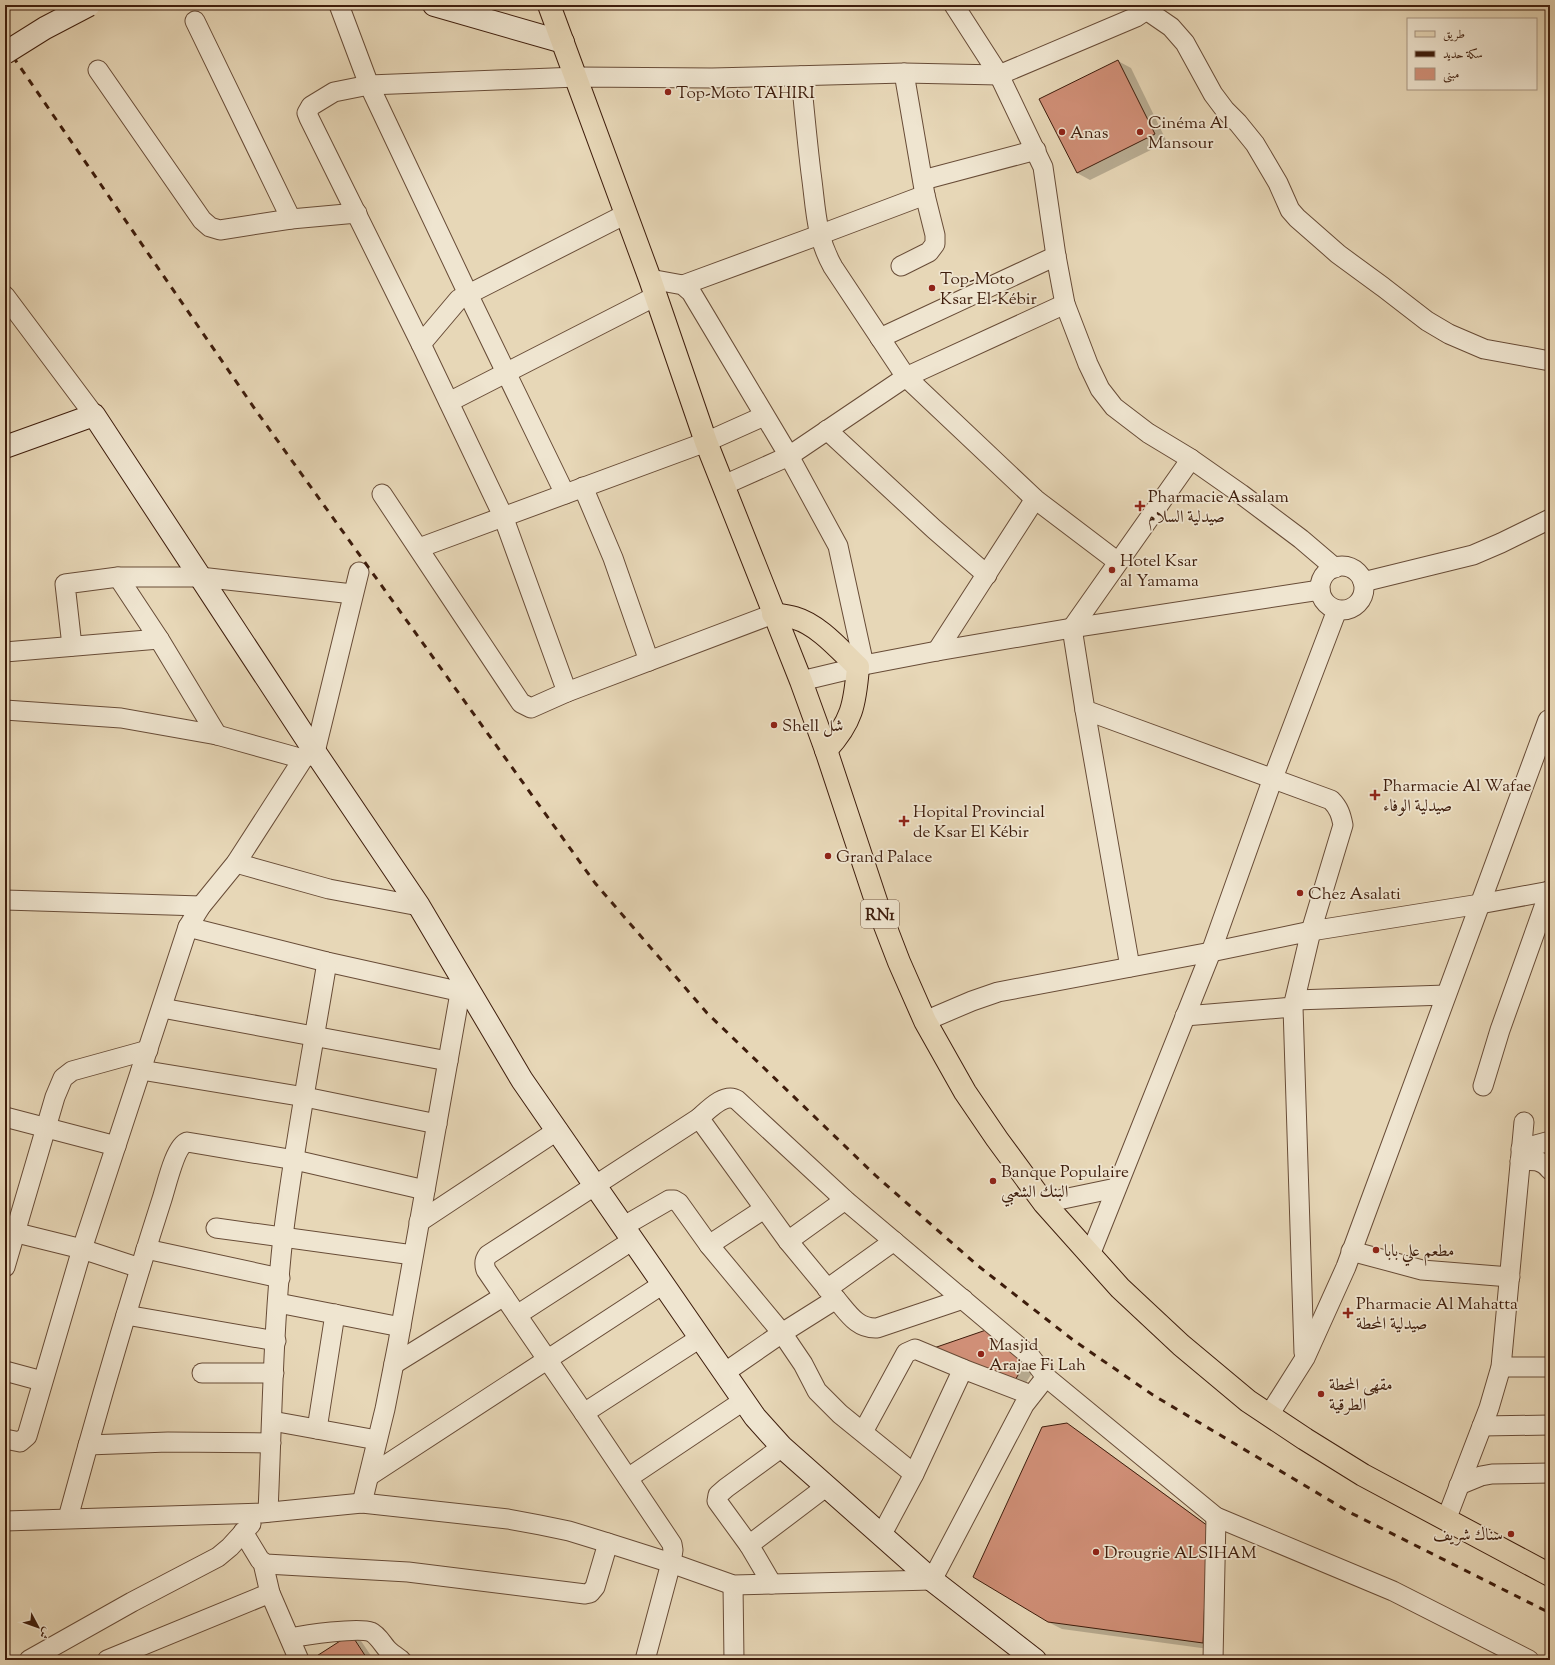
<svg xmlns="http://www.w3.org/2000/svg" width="1555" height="1665" font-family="'Sorts Mill Goudy',Amiri,serif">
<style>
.shadow{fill:#0003}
.building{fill:#d08f77;stroke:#3e1d0c}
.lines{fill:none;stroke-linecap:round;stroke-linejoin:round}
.street-casing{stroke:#684c37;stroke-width:21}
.secondary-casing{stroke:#3e1d0c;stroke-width:24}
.primary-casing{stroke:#3e1d0c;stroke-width:24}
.street{stroke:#efe5d0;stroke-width:19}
.secondary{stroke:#efe5d0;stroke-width:22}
.primary{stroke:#e7d7b7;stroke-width:22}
.rail{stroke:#3e1d0c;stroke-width:3;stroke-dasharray:7 7;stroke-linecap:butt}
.secondary-bridge-casing{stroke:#3e1d0c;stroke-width:24;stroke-linecap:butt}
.secondary-bridge{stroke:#efe5d0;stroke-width:22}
.poi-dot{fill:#8f2418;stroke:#efe5d0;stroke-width:1.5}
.labels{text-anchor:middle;stroke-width:3.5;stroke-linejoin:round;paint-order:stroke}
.shield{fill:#efe5d0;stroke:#735947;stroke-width:1}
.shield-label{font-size:16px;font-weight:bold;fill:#3e1d0c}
.poi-label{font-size:17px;fill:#3e1d0c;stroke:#efe5d0;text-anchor:start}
</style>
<rect width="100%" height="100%" fill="#e7d7b7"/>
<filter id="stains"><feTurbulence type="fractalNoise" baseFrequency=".005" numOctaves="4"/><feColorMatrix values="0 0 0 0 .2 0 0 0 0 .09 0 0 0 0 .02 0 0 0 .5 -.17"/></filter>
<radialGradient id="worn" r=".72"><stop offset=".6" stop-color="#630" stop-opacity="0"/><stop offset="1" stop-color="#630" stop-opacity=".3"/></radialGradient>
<g class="shadow">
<polygon points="1118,61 1131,68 1167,142 1090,180 1077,173"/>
<polygon points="938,1355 1037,1365 1024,1386"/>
<polygon points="1067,1424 1080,1432 1221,1535 1216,1650 1062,1629 1048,1622"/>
<polygon points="351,1635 361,1641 374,1660 313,1660"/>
</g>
<g class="building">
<polygon points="1118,60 1155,134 1077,173 1039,99"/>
<polygon points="989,1329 1028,1358 1014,1382 928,1350"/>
<polygon points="1067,1423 1208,1526 1203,1643 1048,1622 973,1577 1042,1427"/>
<polygon points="351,1634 368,1660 312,1660 312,1659"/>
</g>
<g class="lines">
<defs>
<g id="street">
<polyline points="339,5 369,85 468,294 565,494"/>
<polyline points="954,5 999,75 1043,167 1056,256 1065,304 1088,364 1100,389 1114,407 1148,433 1191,459 1241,494 1301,539 1335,568"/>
<polyline points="1139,5 1171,27 1185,43 1213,94 1225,110 1238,123 1255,144 1278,183 1290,210 1297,218 1338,254 1383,287 1427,321 1449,334 1484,349 1550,361"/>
<polyline points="195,21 291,219"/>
<polyline points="98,70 202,220 210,227 220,230 291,219 357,213"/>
<path d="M 801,76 C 804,108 807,140 811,173 C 816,208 815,235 833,267 L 906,377 L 1035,499 L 1118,562"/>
<polyline points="923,180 1036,150"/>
<polyline points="901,266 929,252 935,244 935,235 925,195 904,73"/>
<polyline points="650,279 683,285 691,292 789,456 838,546 864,665"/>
<polyline points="683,285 819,235 925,195"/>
<polyline points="5,296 94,415"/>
<polyline points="880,338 1056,256"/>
<polyline points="421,344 459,299 626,214"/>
<polyline points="449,402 656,296"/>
<polyline points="827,430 934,529 987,575"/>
<path d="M 1191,459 L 1072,628 L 1085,710 L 1331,800 C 1339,808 1341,815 1343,825 L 1311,931 L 1480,904 L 1550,891"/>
<polyline points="724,485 789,456 906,377 1065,304"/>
<polyline points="583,487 613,558 649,661"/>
<polyline points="382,494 521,703 531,708 567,692 773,614"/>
<polyline points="419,548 706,442 764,416"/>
<circle cx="1342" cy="588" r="22"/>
<polyline points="118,577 159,639 217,735"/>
<polyline points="1363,582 1473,555 1501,543 1550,519"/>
<polyline points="72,646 65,584 118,577 200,577 353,594"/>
<polyline points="937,651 1035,499"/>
<polyline points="5,652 159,639"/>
<polyline points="801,681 847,670 864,665 937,651 1072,628 1320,590"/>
<polyline points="567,692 503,516 421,344 309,118 307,113 311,106 334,92 369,85 577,77 712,78 904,73 999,75 1136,17 1142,13 1147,5"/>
<polyline points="5,710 121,718 217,735 303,759"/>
<polyline points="1085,710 1130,967"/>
<polyline points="236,863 329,889 419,906"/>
<polyline points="5,900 201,906"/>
<polyline points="188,927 327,962 471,994"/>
<polyline points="1295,1000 1446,995"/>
<polyline points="1293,1007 1304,1353"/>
<polyline points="162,1008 448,1061"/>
<polyline points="925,1021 972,1001 998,992 1211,952 1311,931 1293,1007 1185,1016"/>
<polyline points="141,1070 305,1097 437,1124"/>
<polyline points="1483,1086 1500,1030 1550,890"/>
<polyline points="5,1117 116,1146"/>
<path d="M 699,1118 C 708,1110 725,1092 737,1100 L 845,1200 L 1030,1356 L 1046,1377"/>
<polyline points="1521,1149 1550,1141"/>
<path d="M 1520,1161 C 1532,1160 1542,1159 1550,1170"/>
<polyline points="1044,1203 1116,1188"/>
<polyline points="419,1222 558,1130"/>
<polyline points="624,1226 669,1200 674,1200 679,1203 709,1245 782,1333 803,1364 817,1391 840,1414 914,1474"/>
<polyline points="216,1228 413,1255"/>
<polyline points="5,1230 82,1249 140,1268"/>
<polyline points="788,1241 845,1200"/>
<polyline points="709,1245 764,1209"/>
<polyline points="146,1249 280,1278"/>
<polyline points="1351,1251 1422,1270 1510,1277"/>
<polyline points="1090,1255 1211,952 1273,778 1337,610"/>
<polyline points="5,1267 55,1097 63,1078 72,1071 148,1050"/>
<polyline points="827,1289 894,1241"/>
<path d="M 836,1299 C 848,1313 857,1329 877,1328 L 963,1299"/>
<polyline points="278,1303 401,1327"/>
<polyline points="126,1315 276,1341"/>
<polyline points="517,1315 633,1240"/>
<polyline points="394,1364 504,1296"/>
<polyline points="1501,1367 1550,1367"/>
<polyline points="5,1371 42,1381"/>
<polyline points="202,1373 274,1373"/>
<polyline points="584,1413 700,1338"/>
<polyline points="1269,1415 1305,1358 1346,1267 1548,720"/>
<polyline points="272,1421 377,1440"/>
<polyline points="1482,1426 1550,1425"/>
<polyline points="317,1429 335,1314"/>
<polyline points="863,1432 906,1353 915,1349 963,1369"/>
<polyline points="5,1439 20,1442 27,1436 82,1249 188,927 201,906 236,863 303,759 315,752 359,572"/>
<polyline points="88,1445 168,1442 271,1443"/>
<polyline points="369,1476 663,1284"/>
<polyline points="628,1478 743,1401"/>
<polyline points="1459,1485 1481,1476 1492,1474 1550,1473"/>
<polyline points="362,1503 385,1409 398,1343 460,993"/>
<path d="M 268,1512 C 272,1421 273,1328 283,1237 C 294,1145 312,1053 327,962"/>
<path d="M 68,1518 C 97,1411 128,1305 162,1199 C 166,1187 175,1146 187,1142 L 295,1160 L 425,1190"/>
<polyline points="1446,1520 1489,1408 1501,1367 1524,1122"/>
<polyline points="5,1521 261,1513 362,1503 508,1519 540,1525 569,1531 608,1543 671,1563 733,1585 932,1580 1024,1405 1046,1377 1216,1517 1393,1591 1529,1660"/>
<polyline points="243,1532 260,1560 266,1564 408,1572 585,1594 590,1593 595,1587 608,1543"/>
<polyline points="882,1534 914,1474 963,1369 1031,1395"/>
<polyline points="749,1545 827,1486"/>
<polyline points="263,1563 270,1593 299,1660"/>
<polyline points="772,1584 749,1545 717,1501 718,1495 726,1488 782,1447"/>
<polyline points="733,1585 734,1660"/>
<path d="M 290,1638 C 305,1635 358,1627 371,1632 C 378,1635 383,1645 388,1650 C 392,1654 397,1657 401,1660"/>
<polyline points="29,1660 132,1602 218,1557 230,1547 251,1524"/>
<polyline points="107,1660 270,1593"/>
<path d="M 645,1660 L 671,1563 L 673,1550 L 672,1544 L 584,1413 L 486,1270 C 484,1264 484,1260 488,1255 L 699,1118 L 788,1241 L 836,1299 L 782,1333 L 724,1373"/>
<polyline points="1213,1660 1216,1517"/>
</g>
<g id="secondary">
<polyline points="434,5 563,42"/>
<polyline points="5,447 94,415 315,752 419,906 522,1080 755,1417 782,1447 932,1580 1035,1660"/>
</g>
<g id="primary">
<polyline points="549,5 650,279 706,442 801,681 826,750 879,910 899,962 925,1021 965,1092 997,1139 1044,1203 1120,1288 1181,1345 1248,1401 1305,1439 1363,1475 1550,1575"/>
<path d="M 773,614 C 780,615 788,616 795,618 C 819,625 840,650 858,667 C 855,704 852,722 826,750"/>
</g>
</defs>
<use href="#street" class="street-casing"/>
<use href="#secondary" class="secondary-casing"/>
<use href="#primary" class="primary-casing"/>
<use href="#street" class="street"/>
<use href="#secondary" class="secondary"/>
<use href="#primary" class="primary"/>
<polyline class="rail" points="5,45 257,412 595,883 707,1013 875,1175 977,1265 1073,1340 1153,1395 1351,1513 1550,1613"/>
<defs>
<polyline id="secondary-bridge" points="5,53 45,28 89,5"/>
</defs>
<use href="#secondary-bridge" class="secondary-bridge-casing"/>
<use href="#secondary-bridge" class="secondary-bridge"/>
</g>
<g class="poi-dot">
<circle cx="668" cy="92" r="4"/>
<circle cx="1062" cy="132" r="4"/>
<circle cx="1140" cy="132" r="4"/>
<circle cx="932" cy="288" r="4"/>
<path d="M1138 500h4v4h4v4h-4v4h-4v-4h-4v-4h4z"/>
<circle cx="1112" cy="570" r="4"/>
<circle cx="774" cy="725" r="4"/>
<path d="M1373 789h4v4h4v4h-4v4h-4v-4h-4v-4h4z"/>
<path d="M902 815h4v4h4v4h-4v4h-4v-4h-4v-4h4z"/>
<circle cx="828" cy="856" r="4"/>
<circle cx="1300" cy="893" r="4"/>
<circle cx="993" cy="1181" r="4"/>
<circle cx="1376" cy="1250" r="4"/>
<path d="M1346 1307h4v4h4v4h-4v4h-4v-4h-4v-4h4z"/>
<circle cx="981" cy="1354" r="4"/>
<circle cx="1321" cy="1394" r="4"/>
<circle cx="1511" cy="1534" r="4"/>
<circle cx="1096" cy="1552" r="4"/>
</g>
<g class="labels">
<rect class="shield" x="861" y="900" width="38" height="28" rx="3"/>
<g class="shield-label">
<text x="880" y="920">RN1</text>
</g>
<g class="poi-label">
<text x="676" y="98">Top-Moto TAHIRI</text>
<text x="1148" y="128">Cinéma Al<tspan x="1148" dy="20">Mansour</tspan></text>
<text x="1070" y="138">Anas</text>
<text x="940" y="284">Top-Moto<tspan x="940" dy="20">Ksar El-Kébir</tspan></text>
<text x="1148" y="502">Pharmacie Assalam<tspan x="1148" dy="20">صيدلية السلام</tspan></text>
<text x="1120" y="566">Hotel Ksar<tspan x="1120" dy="20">al Yamama</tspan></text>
<text x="782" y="731">Shell شل</text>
<text x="1383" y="791">Pharmacie Al Wafae<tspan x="1383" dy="20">صيدلية الوفاء</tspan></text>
<text x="913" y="817">Hopital Provincial<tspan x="913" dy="20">de Ksar El Kébir</tspan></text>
<text x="836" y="862">Grand Palace</text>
<text x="1308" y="899">Chez Asalati</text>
<text x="1001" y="1177">Banque Populaire<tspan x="1001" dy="20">البنك الشعبي</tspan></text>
<text x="1384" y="1256">مطعم علي بابا</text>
<text x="1356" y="1309">Pharmacie Al Mahatta<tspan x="1356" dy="20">صيدلية المحطة</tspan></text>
<text x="989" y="1350">Masjid<tspan x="989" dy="20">Arajae Fi Lah</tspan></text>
<text x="1329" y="1390">مقهى المحطة<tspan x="1329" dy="20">الطرقية</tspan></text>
<text x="1503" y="1540" text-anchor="end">سناك شريف</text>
<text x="1104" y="1558">Drougrie ALSIHAM</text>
</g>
</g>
<rect width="1555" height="1665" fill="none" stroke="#e7d7b7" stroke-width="20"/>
<rect x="6" y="6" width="1543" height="1653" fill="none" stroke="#3e1d0c" stroke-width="2"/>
<rect x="10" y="10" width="1535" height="1645" fill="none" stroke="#3e1d0c"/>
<rect x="1407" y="18" width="130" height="72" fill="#efe5d0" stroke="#a89582"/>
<rect x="1415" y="31" width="20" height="6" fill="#e7d7b7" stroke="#a89582"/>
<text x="1443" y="38" font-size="12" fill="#3e1d0c">طريق</text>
<rect x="1415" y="51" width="20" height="6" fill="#3e1d0c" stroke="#a89582"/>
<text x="1443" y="58" font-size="12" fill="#3e1d0c">سكة حديد</text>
<rect x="1415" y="68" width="20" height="12" fill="#d08f77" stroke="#a89582"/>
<text x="1443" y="78" font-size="12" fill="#3e1d0c">مبنى</text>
<g transform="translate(38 1627) rotate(131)" stroke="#efe5d0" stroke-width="3" paint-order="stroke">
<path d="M0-3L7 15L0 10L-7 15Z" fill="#3e1d0c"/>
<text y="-6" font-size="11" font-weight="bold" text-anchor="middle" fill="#3e1d0c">ش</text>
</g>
<rect width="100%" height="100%" filter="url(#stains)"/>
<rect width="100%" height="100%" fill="url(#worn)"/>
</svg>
